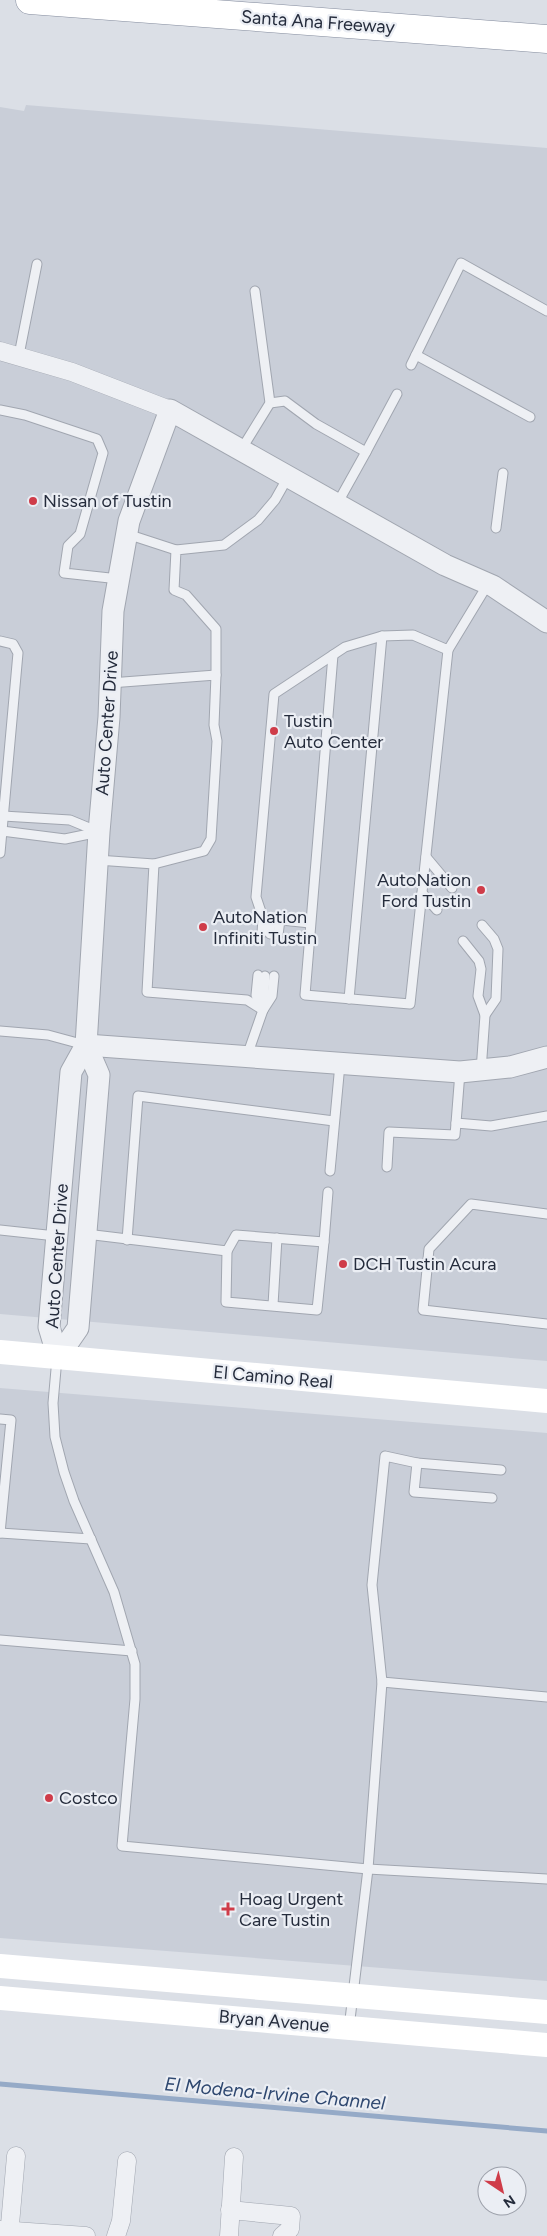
<svg xmlns="http://www.w3.org/2000/svg" width="547" height="2236" font-family="Figtree,sans-serif">
<style>
.built{fill:#c9ced8}
.lines{fill:none;stroke-linecap:round;stroke-linejoin:round}
.stream{stroke:#95aac7;stroke-width:5}
.service-casing{stroke:#a1a6b0;stroke-width:11}
.minor-casing{stroke:#a1a6b0;stroke-width:19}
.tertiary-casing{stroke:#a1a6b0;stroke-width:23}
.motorway-casing{stroke:#838b9d;stroke-width:29}
.service{stroke:#eef0f4;stroke-width:9}
.minor{stroke:#eef0f4;stroke-width:18}
.tertiary{stroke:#eef0f4;stroke-width:21}
.secondary{stroke:#fff;stroke-width:24}
.motorway{stroke:#fff;stroke-width:28}
.poi-dot{fill:#cf3c49;stroke:#ebeef4;stroke-width:2}
.labels{text-anchor:middle;stroke-width:4.5;stroke-linejoin:round;paint-order:stroke}
.street-label{font-size:18px;fill:#252c3c;stroke:#ebeef4}
.poi-label{font-size:18px;fill:#252c3c;stroke:#ebeef4;text-anchor:start}
.water-label{font-size:19px;font-style:italic;fill:#2f4870;stroke:#ebeef4}
</style>
<rect width="100%" height="100%" fill="#dbdfe6"/>
<g class="built">
<polygon points="26,105 547,148 547,1361 0,1314 0,107 24,111"/>
<polygon points="0,1388 547,1433 547,1981 0,1938"/>
</g>
<g class="lines">
<polyline class="stream" points="0,2084 547,2131"/>
<defs>
<g id="service">
<polyline points="19,355 37,264"/>
<polyline points="416,355 530,417"/>
<polyline points="411,365 461,263 547,311"/>
<polyline points="270,403 285,401 316,424 366,452 337,504"/>
<polyline points="0,410 25,415 97,439 103,453 80,534 68,546 64,573 119,579"/>
<polyline points="241,450 270,403 255,291"/>
<polyline points="366,452 397,394"/>
<polyline points="496,528 503,473"/>
<polyline points="127,534 176,550"/>
<polyline points="382,636 413,635 448,650 488,584"/>
<polyline points="0,641 13,644 18,653 0,853"/>
<polyline points="333,655 305,995 410,1004 448,650"/>
<polyline points="216,675 216,629 186,595 174,590 176,550 224,545 258,520 275,500 288,477"/>
<polyline points="110,683 216,675 214,725 217,741 211,839 204,851 154,864"/>
<polyline points="3,816 70,820 99,832"/>
<polyline points="2,831 65,839 99,832"/>
<polyline points="426,857 452,888"/>
<polyline points="97,860 154,864 147,992 247,1000 263,1010"/>
<polyline points="422,893 437,910"/>
<polyline points="310,923 263,918 256,897 274,694 345,647 382,636 349,999"/>
<polyline points="482,925 494,939 498,949 496,999 485,1015"/>
<polyline points="262,933 263,918"/>
<polyline points="270,934 271,919"/>
<polyline points="278,935 280,920"/>
<polyline points="463,941 479,961 481,969 478,996 485,1015 481,1071"/>
<polyline points="258,975 256,995 263,1010"/>
<polyline points="263,1009 265,976"/>
<polyline points="0,1031 48,1035 85,1045"/>
<polyline points="247,1056 263,1010 272,996 274,976"/>
<polyline points="460,1072 456,1123 491,1126 547,1116"/>
<polyline points="387,1167 389,1132 455,1135 456,1123"/>
<polyline points="330,1171 340,1064"/>
<polyline points="547,1214 471,1204 429,1249 423,1310 547,1324"/>
<polyline points="0,1230 56,1236"/>
<polyline points="86,1234 227,1251 236,1235 324,1242 328,1192"/>
<polyline points="127,1240 138,1096 334,1121"/>
<polyline points="227,1251 226,1302 317,1310 324,1242"/>
<polyline points="273,1305 277,1238"/>
<polyline points="57,1358 53,1403 55,1437 64,1472 74,1501 114,1592 135,1664 135,1699 122,1846 368,1869 547,1879"/>
<polyline points="0,1419 11,1420 0,1533"/>
<polyline points="417,1463 501,1470"/>
<polyline points="0,1533 91,1539"/>
<polyline points="0,1640 132,1651"/>
<polyline points="382,1682 547,1697"/>
<polyline points="349,2028 368,1869 382,1682 372,1585 385,1456 417,1463 414,1492 492,1498"/>
</g>
<g id="minor">
<polyline points="0,351 72,372 170,410"/>
<polyline points="230,2210 291,2216 290,2229 282,2236"/>
<polyline points="0,2230 86,2236"/>
<polyline points="9,2236 16,2156"/>
<polyline points="116,2236 121,2221 127,2161"/>
<polyline points="229,2236 234,2157"/>
</g>
<g id="tertiary">
<polyline points="86,1045 460,1072 510,1067 547,1057"/>
<polyline points="58,1357 49,1327 71,1072 86,1045 99,832 109,717 113,611 129,521 170,410 445,565 493,586 547,622"/>
<polyline points="58,1357 78,1328 99,1075 86,1045"/>
</g>
<polyline id="motorway" points="30,0 547,39"/>
</defs>
<use href="#service" class="service-casing"/>
<use href="#minor" class="minor-casing"/>
<use href="#tertiary" class="tertiary-casing"/>
<use href="#motorway" class="motorway-casing"/>
<use href="#service" class="service"/>
<use href="#minor" class="minor"/>
<use href="#tertiary" class="tertiary"/>
<g class="secondary">
<polyline points="0,1352 547,1401"/>
<polyline points="0,1966 547,2012"/>
<polyline points="0,1998 547,2045"/>
</g>
<use href="#motorway" class="motorway"/>
</g>
<g class="poi-dot">
<circle cx="33" cy="501" r="5"/>
<circle cx="274" cy="731" r="5"/>
<circle cx="481" cy="890" r="5"/>
<circle cx="203" cy="927" r="5"/>
<circle cx="343" cy="1264" r="5"/>
<circle cx="49" cy="1798" r="5"/>
<path d="M225.5 1901.5h5v5h5v5h-5v5h-5v-5h-5v-5h5z"/>
</g>
<g class="labels">
<g class="street-label">
<text transform="translate(318 22) rotate(4)" y="6">Santa Ana Freeway</text>
<text transform="translate(107 723) rotate(-86)" y="6">Auto Center Drive</text>
<text transform="translate(57 1256) rotate(-86)" y="6">Auto Center Drive</text>
<text transform="translate(273 1377) rotate(5)" y="6">El Camino Real</text>
<text transform="translate(274 2021) rotate(5)" y="6">Bryan Avenue</text>
</g>
<g class="poi-label">
<text x="43" y="507">Nissan of Tustin</text>
<text x="284" y="727">Tustin<tspan x="284" dy="21">Auto Center</tspan></text>
<text x="471" y="886" text-anchor="end">AutoNation<tspan x="471" dy="21">Ford Tustin</tspan></text>
<text x="213" y="923">AutoNation<tspan x="213" dy="21">Infiniti Tustin</tspan></text>
<text x="353" y="1270">DCH Tustin Acura</text>
<text x="59" y="1804">Costco</text>
<text x="239" y="1905">Hoag Urgent<tspan x="239" dy="21">Care Tustin</tspan></text>
</g>
<g class="water-label">
<text transform="translate(275 2093) rotate(5)" y="7">El Modena-Irvine Channel</text>
</g>
</g>
<g transform="translate(502 2191) rotate(145)"><circle r="24" fill="#ebeef4" stroke="#9ca0aa"/>
<path d="M0-4L9 19L0 12L-9 19Z" fill="#cf3c49"/>
<text y="-8" font-size="14" font-weight="bold" text-anchor="middle" fill="#252c3c">N</text>
</g>
</svg>
